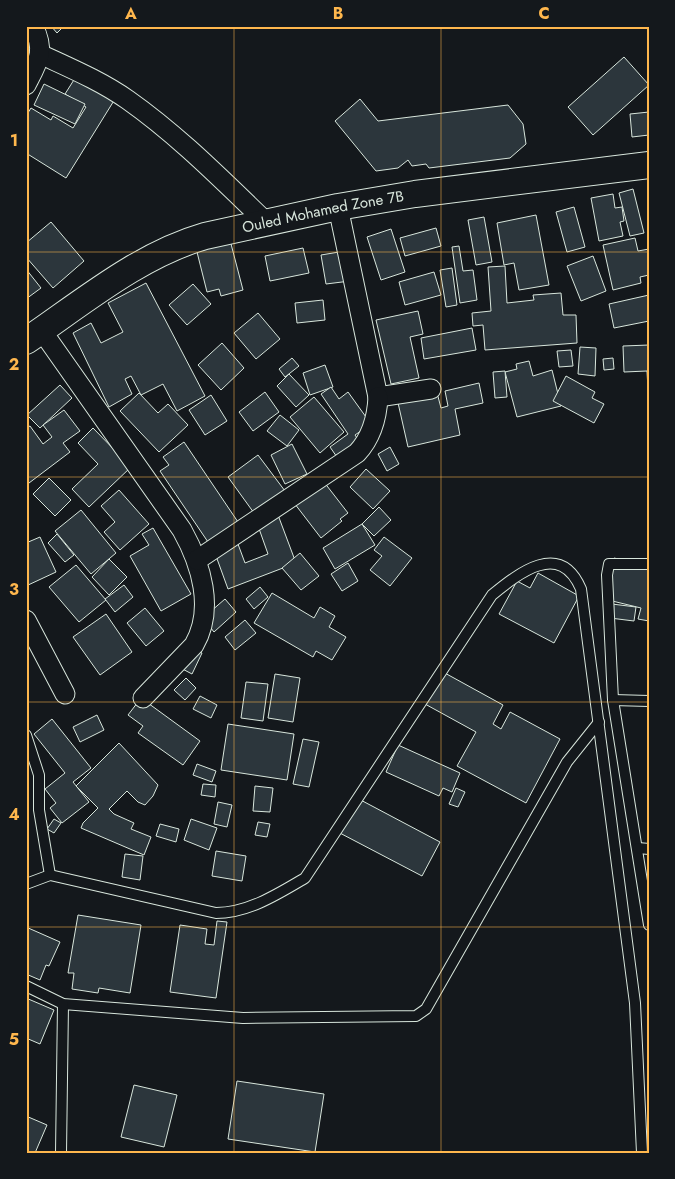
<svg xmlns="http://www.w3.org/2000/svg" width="675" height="1179" font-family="Jost,sans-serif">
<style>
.building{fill:#2c363c;stroke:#d8e6dc}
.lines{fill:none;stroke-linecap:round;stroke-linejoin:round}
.service-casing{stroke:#d8e6dc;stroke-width:12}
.minor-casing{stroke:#d8e6dc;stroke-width:21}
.secondary-casing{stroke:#d8e6dc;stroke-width:28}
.service{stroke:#14181c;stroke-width:10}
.minor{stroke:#14181c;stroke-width:19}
.secondary{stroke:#14181c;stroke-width:26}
.grid{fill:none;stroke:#ffb74d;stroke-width:1;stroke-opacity:0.55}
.labels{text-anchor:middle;stroke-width:4;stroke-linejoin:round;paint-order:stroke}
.street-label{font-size:15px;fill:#d8e6dc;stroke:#14181c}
.neatline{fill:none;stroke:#ffb74d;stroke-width:2}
.grid-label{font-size:16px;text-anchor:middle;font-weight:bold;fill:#ffb74d}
</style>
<rect width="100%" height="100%" fill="#14181c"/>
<g class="building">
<polygon points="51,26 64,26 57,33"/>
<polygon points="624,57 649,85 593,135 568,107"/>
<polygon points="77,75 115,99 66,178 26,153 26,116 31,108 51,120 53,116 73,128 86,107 65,94"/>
<polygon points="44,84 85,104 75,124 34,105"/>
<polygon points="360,99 378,121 508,105 523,124 526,144 510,158 429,168 426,164 412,166 408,160 398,168 376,171 335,121"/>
<polygon points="649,112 649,135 632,137 630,114"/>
<polygon points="633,189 644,233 630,236 619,193"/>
<polygon points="613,194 615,208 622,207 624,221 620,222 623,236 599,241 591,198"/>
<polygon points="574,207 585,247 567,252 556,212"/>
<polygon points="536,215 549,285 519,290 514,263 504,265 497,223"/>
<polygon points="484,217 492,262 476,265 468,220"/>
<polygon points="51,222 84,261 53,288 26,257 26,243"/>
<polygon points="436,228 441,246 405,256 400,238"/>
<polygon points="391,229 405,272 381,280 367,237"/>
<polygon points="635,238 638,251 649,249 649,275 640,277 641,283 613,290 603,245"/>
<polygon points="230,240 243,290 221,296 219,289 207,292 196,248"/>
<polygon points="459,246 463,271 473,270 477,300 460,303 452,247"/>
<polygon points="303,248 309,273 270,281 265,256"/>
<polygon points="345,251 350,281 326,284 321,255"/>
<polygon points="593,256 606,291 581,301 567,266"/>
<polygon points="505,266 507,303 534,300 533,295 561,293 563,315 576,315 577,343 485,350 483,325 473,326 472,313 491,311 488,267"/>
<polygon points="452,268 457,305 446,307 440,270"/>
<polygon points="26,269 41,288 26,299"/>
<polygon points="434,272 441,295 405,305 399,282"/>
<polygon points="146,283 205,396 177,411 163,384 141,395 131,376 125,379 132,394 109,407 73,333 91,323 101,343 123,332 108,303"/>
<polygon points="193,284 211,304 187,325 169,305"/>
<polygon points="649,295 649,321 614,328 609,304"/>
<polygon points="323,300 325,320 297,323 295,303"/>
<polygon points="418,311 423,334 410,337 419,378 391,384 376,320"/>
<polygon points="258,313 280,339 256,359 234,333"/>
<polygon points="472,328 476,350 424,359 421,338"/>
<polygon points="222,343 244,368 221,390 198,365"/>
<polygon points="649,345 649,390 648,390 647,371 624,372 623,346"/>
<polygon points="580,347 596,348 595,376 578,374"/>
<polygon points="571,350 573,366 559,367 557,351"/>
<polygon points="292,358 299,366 285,377 279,369"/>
<polygon points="613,358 614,369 604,370 603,359"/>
<polygon points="529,361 533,376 552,370 561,406 517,417 505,372 517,369 516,364"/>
<polygon points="325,365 333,387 310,395 303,373"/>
<polygon points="505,371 507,397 495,398 493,372"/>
<polygon points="289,374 309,395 296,407 277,386"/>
<polygon points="566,376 595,392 592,398 604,404 594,423 553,401"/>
<polygon points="479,383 483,403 455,409 460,435 408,447 396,394 435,385 441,408 448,406 445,391"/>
<polygon points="60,385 72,398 40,428 27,415"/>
<polygon points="331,387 339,399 348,392 371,424 355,435 361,444 339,460 330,447 348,434 321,394"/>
<polygon points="265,392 279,412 253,431 239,412"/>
<polygon points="139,393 158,413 168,404 188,425 159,452 120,411"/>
<polygon points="211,395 227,421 205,435 189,410"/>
<polygon points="314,397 344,432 320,453 290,417"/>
<polygon points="64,410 80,431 63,443 70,452 29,483 26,480 26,428 30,426 43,444 52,437 43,425"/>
<polygon points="280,415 299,430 287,446 267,431"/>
<polygon points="93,428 131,467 89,507 72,489 98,464 78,443"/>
<polygon points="184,442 238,522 208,542 160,471 169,465 163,457"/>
<polygon points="292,444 307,474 285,484 271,455"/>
<polygon points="390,447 399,464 387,471 378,454"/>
<polygon points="258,455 285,491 254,513 228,477"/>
<polygon points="366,469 390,491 373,509 350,487"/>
<polygon points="317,473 348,513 340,519 342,521 321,538 288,495"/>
<polygon points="49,478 71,500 55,516 33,494"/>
<polygon points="119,490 149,524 120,550 104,532 115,522 101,506"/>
<polygon points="379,507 391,520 374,536 362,524"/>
<polygon points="81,510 116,553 91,574 55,531"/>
<polygon points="278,515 296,563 228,589 212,545 235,536 245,563 268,554 257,523"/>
<polygon points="362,524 375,545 335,569 323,548"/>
<polygon points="153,528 191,594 161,611 130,556 149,545 142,534"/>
<polygon points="57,534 74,555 65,562 48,543"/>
<polygon points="40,537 56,572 26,586 26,543"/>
<polygon points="384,537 412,558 390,586 370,570 382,556 374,550"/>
<polygon points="300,553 319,576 301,590 282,568"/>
<polygon points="614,558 649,566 649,621 638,619 641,608 604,599"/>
<polygon points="109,559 127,577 109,595 92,577"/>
<polygon points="348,563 358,581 342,591 331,574"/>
<polygon points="76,565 106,600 79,622 49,587"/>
<polygon points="538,573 579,596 554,643 499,614 517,581 530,588"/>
<polygon points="124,585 133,597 115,612 105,599"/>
<polygon points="260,587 268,597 254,609 246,599"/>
<polygon points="272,593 314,618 320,607 335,616 329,627 346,637 332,660 316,651 313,657 254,623"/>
<polygon points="225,599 236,612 214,632 203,618"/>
<polygon points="612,604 636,607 634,621 610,618"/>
<polygon points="145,608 164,631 146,646 127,623"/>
<polygon points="106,614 132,652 100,675 73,637"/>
<polygon points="245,620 256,633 235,650 225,637"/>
<polygon points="186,645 202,653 192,674 175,665"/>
<polygon points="443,672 503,705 493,724 501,729 510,712 560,739 526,803 457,766 476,732 425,704"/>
<polygon points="275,674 300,678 293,722 268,718"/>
<polygon points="186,678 196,688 185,700 174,690"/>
<polygon points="246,682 268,684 263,721 241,718"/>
<polygon points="200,696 217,705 211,718 193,709"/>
<polygon points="141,698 200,741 183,765 138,733 143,726 128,715"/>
<polygon points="97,715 104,730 80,742 73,727"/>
<polygon points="52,719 91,768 73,782 89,802 62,823 50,808 56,803 45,789 65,773 34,734"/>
<polygon points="228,724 294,734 287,780 221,770"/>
<polygon points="303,739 319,742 309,787 293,784"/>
<polygon points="119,743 158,785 153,796 145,805 138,802 127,791 109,809 114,814 134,823 131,829 151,837 144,855 81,828 83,823 98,808 76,786"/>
<polygon points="398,745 460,773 452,792 443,788 439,796 386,772"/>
<polygon points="197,764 216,771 212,782 193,775"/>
<polygon points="203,784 216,785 215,797 201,795"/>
<polygon points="255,786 273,788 270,812 253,811"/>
<polygon points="456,788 465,792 458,807 449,804"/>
<polygon points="355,797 440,842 422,876 336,831"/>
<polygon points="218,802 232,805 227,827 214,824"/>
<polygon points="54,819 61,823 54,833 47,829"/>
<polygon points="191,819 217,828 209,850 184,840"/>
<polygon points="258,822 270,824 267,837 255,835"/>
<polygon points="160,824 179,829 176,842 156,836"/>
<polygon points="216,851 246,856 242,881 212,876"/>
<polygon points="125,854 143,856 140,880 122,877"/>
<polygon points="78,915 141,925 130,993 99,988 98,993 72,989 74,973 68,973"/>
<polygon points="217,921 227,922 216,998 170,992 180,925 207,929 205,944 214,945"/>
<polygon points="26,927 60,942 49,966 46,965 40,980 26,974"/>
<polygon points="26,998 54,1010 40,1044 26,1038"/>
<polygon points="237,1081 324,1094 315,1152 228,1139"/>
<polygon points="134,1085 177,1095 164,1147 121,1137"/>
<polygon points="26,1116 47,1125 35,1153 26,1153"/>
</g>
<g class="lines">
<defs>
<g id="service">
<polyline points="649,564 609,564 607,575 613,700 649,925"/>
<polyline points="613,700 649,701"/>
<polyline points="26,735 39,775 39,810 50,875"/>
<polyline points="638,848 649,849"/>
<path d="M 26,884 L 50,875 L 216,913 C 248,913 278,894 305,878 L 492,595 C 519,573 560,540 581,589 L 635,1003 L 642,1153"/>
<polyline points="26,986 63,1004 243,1018 416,1016 426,1009 434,995 567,762 599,722"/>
<polyline points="61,1153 63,1004"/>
</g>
<g id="minor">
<path d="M 40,54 C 70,68 101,81 128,100 C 179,136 222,180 266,222"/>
<path d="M 26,85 C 38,62 46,51 33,26"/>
<polyline points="338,207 378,397 431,389"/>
<path d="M 42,331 L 182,530 C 201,564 215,609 194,645 L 143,698"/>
<path d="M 197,560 L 357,453 C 372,437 377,418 378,397"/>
<polyline points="26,620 65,694"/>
</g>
<g id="secondary">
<path id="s1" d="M 26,341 C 82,303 139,255 205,236 L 338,207 L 415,194 L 649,165"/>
</g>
</defs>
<use href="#service" class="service-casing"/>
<use href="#minor" class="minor-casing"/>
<use href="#secondary" class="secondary-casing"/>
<use href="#service" class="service"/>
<use href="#minor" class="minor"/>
<use href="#secondary" class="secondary"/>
</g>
<path class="grid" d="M 234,26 L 234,1153M 441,26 L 441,1153M 26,252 L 649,252M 26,477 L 649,477M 26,702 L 649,702M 26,927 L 649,927"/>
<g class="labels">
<g class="street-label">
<text dy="5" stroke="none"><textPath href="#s1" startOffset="329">Ouled Mohamed Zone 7B</textPath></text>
</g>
</g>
<rect width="675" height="1179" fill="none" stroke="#14181c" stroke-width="55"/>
<rect x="28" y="28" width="620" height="1124" class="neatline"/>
<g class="grid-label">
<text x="131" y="19">A</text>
<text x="338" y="19">B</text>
<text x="544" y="19">C</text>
<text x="14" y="146">1</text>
<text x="14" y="370">2</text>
<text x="14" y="595">3</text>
<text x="14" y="820">4</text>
<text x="14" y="1045">5</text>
</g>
</svg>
